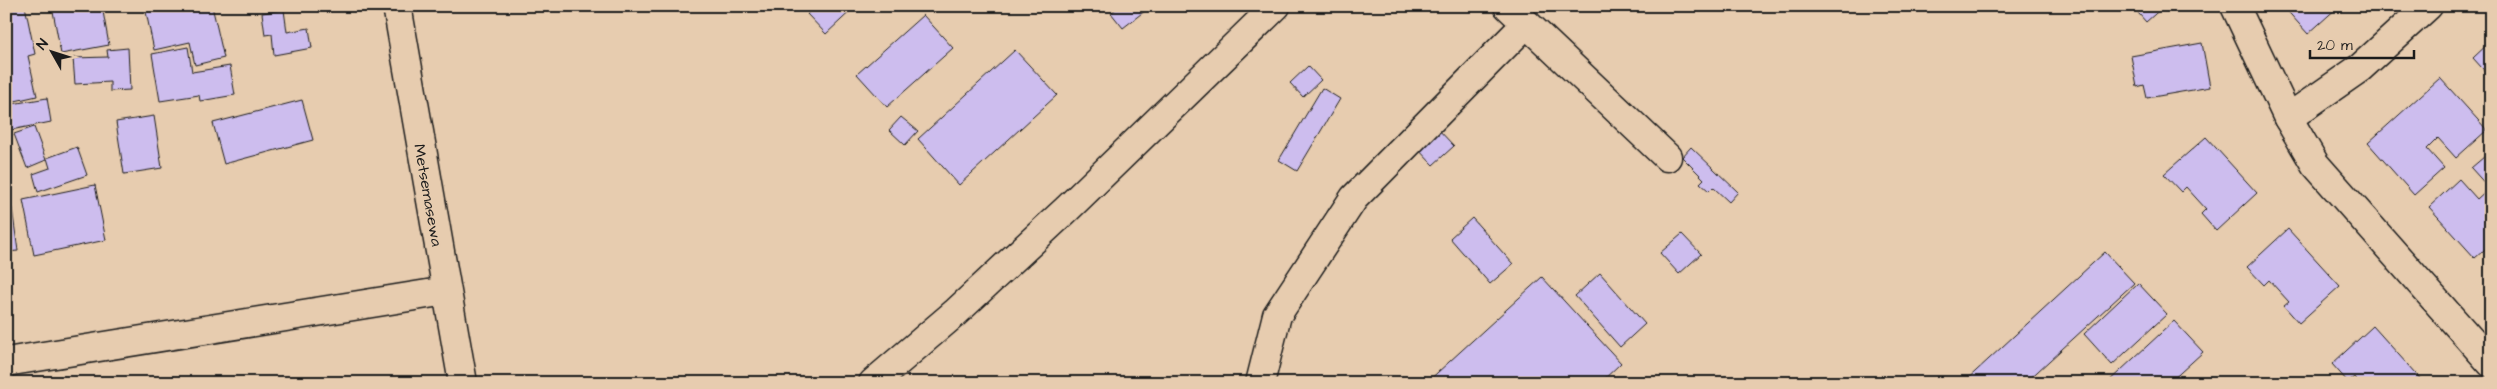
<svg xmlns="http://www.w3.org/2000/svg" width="2497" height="389" font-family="'Architects Daughter',sans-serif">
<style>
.building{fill:#cdbdee;stroke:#1c1c1c}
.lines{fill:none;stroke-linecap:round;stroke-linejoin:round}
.minor-casing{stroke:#1c1c1c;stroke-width:31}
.minor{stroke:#e7ccaf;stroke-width:28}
.labels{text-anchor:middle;stroke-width:4;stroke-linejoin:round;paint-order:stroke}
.street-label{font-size:16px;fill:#1c1c1c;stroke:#e7ccaf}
</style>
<rect width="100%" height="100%" fill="#e7ccaf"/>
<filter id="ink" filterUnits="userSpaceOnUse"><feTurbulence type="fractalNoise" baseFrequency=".02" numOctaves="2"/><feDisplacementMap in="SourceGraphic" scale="10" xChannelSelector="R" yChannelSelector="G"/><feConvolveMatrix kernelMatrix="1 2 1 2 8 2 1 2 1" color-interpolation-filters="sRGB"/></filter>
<g filter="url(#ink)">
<g class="building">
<polygon points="6,6 25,6 35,54 28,56 37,96 6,103"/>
<polygon points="52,6 102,6 109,45 61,54"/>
<polygon points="212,6 224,58 195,65 190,42 154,50 145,7"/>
<polygon points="816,6 856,6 826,34 807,14"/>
<polygon points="1119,6 1151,6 1123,28 1111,13"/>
<polygon points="2132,6 2164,6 2146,22"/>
<polygon points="2283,6 2339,6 2308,34"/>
<polygon points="284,10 287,32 309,28 312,48 274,55 272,34 265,35 262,13"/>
<polygon points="923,15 953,48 887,107 857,74"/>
<polygon points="2491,41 2491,78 2473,58"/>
<polygon points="2202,43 2210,87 2147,98 2144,85 2137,87 2131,56"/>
<polygon points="188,47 192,72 230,66 235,95 200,101 199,95 160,101 152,54"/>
<polygon points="128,48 130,90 110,91 110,82 75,84 73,58 108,57 107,50"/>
<polygon points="1015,50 1057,95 959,185 918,139"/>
<polygon points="1308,66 1321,80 1303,97 1290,83"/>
<polygon points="2440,78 2487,130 2456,158 2438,138 2427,149 2444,168 2414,195 2368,143"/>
<polygon points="1322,88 1340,99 1297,171 1279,160"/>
<polygon points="47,98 51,122 6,131 6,105"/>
<polygon points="302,100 313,140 224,164 213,123"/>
<polygon points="154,116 162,168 124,174 116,122"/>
<polygon points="901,117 918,131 905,145 889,130"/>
<polygon points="34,127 46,160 27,168 14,134"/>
<polygon points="1436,127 1454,146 1433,165 1415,146"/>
<polygon points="2206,137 2257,193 2216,231 2201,214 2206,209 2186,187 2181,192 2164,174"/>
<polygon points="77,147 87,175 38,192 33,174 50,168 47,158"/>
<polygon points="1691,147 1738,192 1729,202 1713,187 1709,191 1700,183 1704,179 1682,157"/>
<polygon points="2491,151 2491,244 2475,258 2429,207 2459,179 2477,199 2489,188 2471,168"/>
<polygon points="95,185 106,240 34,255 23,200"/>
<polygon points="12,208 18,251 6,252 6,209"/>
<polygon points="1472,218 1513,264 1490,284 1450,238"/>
<polygon points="2288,229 2340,286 2299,323 2284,306 2289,302 2269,280 2264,285 2247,267"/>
<polygon points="1682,234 1701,254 1679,274 1660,253"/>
<polygon points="2105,252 2134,283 2025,383 1963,383"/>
<polygon points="1600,273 1645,324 1620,347 1575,296"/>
<polygon points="1542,277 1621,363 1600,383 1426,383"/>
<polygon points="2138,283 2167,314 2112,365 2084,334"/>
<polygon points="2174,321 2203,352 2169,383 2107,383"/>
<polygon points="2373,326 2424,383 2359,383 2354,377 2348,382 2332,364"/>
</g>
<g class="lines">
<defs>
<g id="minor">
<polyline points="397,6 463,383"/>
<polyline points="1508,6 1667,157"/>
<polyline points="2235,6 2288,118 2315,164 2491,363"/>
<polyline points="2288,118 2360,68 2428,6"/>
<polyline points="6,362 446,291"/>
<polyline points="873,383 955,313 1067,209 1276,6"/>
<polyline points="1260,383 1277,315 1354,198 1526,24"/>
</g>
</defs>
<use href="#minor" class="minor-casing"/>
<use href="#minor" class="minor"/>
</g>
</g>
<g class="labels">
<g class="street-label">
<text transform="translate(429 195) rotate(80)" y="6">Metsemasewa</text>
</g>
</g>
<rect width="2497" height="389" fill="none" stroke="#e7ccaf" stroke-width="25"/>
<rect x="12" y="12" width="2472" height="364" fill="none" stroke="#1c1c1c" stroke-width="2" filter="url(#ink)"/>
<g transform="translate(52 52) rotate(309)" stroke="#e7ccaf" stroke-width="4" paint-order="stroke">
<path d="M0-4L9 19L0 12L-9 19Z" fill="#1c1c1c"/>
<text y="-8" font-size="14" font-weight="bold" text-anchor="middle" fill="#1c1c1c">N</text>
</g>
<path d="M2310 50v8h104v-8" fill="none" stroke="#1c1c1c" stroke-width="2.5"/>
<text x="2317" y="50" font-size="15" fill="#1c1c1c" stroke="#e7ccaf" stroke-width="4" paint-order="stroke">20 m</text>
</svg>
